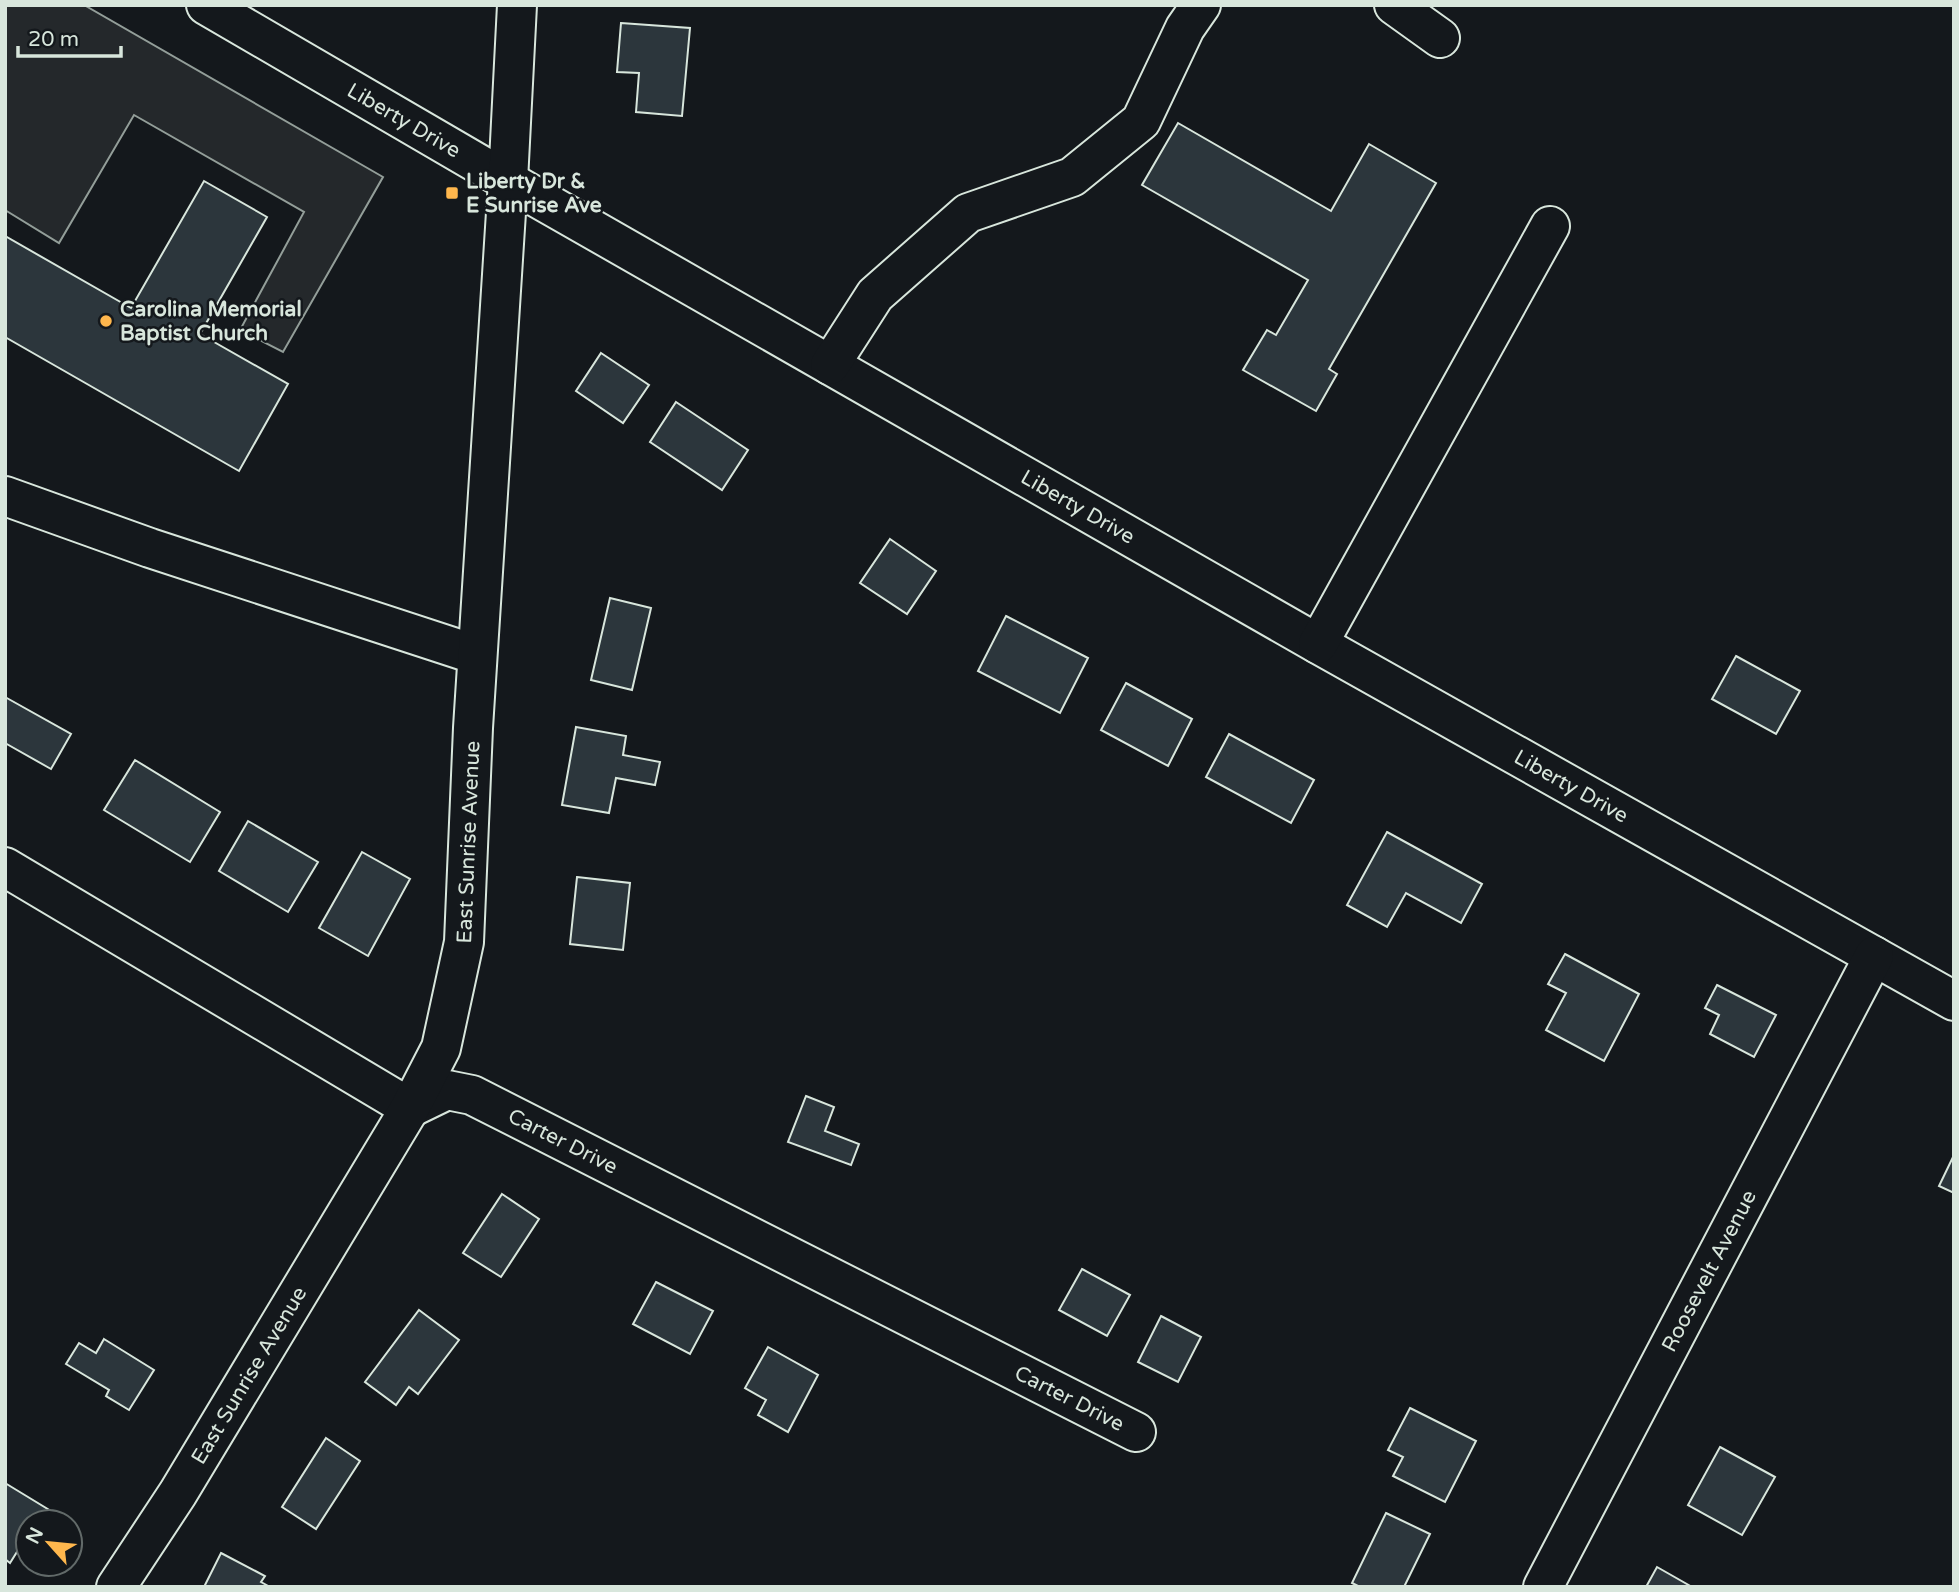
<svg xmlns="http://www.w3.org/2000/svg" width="1959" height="1592" font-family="'Varela Round',sans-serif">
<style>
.parking{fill:#24282b;stroke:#939e99;stroke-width:2}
.building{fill:#2c363c;stroke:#d8e6dc;stroke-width:2}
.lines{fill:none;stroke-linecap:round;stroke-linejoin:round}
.minor-casing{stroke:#d8e6dc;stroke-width:42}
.minor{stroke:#14181c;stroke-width:38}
.poi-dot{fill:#ffb74d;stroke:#14181c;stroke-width:2.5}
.labels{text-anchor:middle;stroke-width:5;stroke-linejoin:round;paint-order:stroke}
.street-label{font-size:21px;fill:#d8e6dc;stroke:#14181c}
.poi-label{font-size:21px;font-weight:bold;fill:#d8e6dc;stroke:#14181c;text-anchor:start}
</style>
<rect width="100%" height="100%" fill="#14181c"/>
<polygon class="parking" points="5,5 84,5 383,177 283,352 240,330 304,212 134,115 59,243 5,210"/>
<g class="building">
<polygon points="621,23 690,28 682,116 636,112 639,73 617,72"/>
<polygon points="1178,123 1331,211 1369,144 1436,183 1329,369 1337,374 1316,411 1243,370 1267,330 1276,335 1308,280 1142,185"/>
<polygon points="204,181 267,217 200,334 288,384 239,471 5,337 5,236 131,308"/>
<polygon points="601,353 649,385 623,423 576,391"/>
<polygon points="676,402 748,450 722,490 650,442"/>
<polygon points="890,539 936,571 907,614 860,583"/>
<polygon points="610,598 651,608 632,690 591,680"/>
<polygon points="1006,616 1088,658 1060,713 978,671"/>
<polygon points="1736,656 1800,691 1776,734 1712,699"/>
<polygon points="1126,683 1192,719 1168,766 1101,730"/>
<polygon points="5,697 71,734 51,769 5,743"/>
<polygon points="576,727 626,736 623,755 660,762 655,785 616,778 609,813 562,805"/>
<polygon points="1229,734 1314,780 1291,823 1206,777"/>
<polygon points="135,760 220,812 190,862 104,810"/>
<polygon points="248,821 318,862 288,912 219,871"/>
<polygon points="1387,832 1482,884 1461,923 1406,893 1387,927 1347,905"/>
<polygon points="362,852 410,879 368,956 319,928"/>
<polygon points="577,877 630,883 623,950 570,944"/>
<polygon points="1565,954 1639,994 1604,1061 1546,1030 1566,993 1548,984"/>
<polygon points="1717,985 1776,1015 1754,1057 1710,1034 1719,1015 1705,1008"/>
<polygon points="806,1096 834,1107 825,1131 859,1144 851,1165 788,1142"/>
<polygon points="1954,1155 1954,1193 1939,1186"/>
<polygon points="502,1194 539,1219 501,1277 463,1253"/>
<polygon points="1082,1269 1130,1295 1107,1336 1059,1310"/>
<polygon points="656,1282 713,1311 690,1354 633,1324"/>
<polygon points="419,1310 459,1340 418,1394 409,1387 396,1405 365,1382"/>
<polygon points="1161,1316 1201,1337 1178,1382 1138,1362"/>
<polygon points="104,1339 154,1370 129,1410 106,1396 109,1390 66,1364 79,1343 96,1353"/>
<polygon points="768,1347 818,1375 788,1432 758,1415 766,1400 745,1388"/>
<polygon points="1410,1408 1476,1441 1445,1502 1393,1476 1403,1457 1388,1450"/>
<polygon points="326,1438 360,1461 316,1529 282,1507"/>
<polygon points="1720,1447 1775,1477 1742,1535 1688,1505"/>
<polygon points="5,1483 69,1522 28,1522 28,1548 22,1544 10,1563 5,1559"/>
<polygon points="1386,1513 1430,1534 1404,1587 1360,1587 1352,1583"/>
<polygon points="221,1553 265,1576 261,1582 270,1587 204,1587"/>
<polygon points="1657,1567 1692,1587 1646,1587"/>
</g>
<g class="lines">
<defs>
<g id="minor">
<path id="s1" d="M 206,5 L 508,181 L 1318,644 L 1954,1001"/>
<polyline points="1394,5 1440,38"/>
<polyline points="830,365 875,295 968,213 1072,177 1141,121 1185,28 1201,5"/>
<polyline points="5,496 150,548 477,655"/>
<polyline points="1318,644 1550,226"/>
<path id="s2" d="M 5,867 L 410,1108 L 447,1090 L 472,1095 L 1136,1432"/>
<path id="s3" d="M 116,1587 L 178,1493 L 410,1108 L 441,1048 L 464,942 L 473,728 L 508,181 L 517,5"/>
<path id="s4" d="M 1543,1587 L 1874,956"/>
</g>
</defs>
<use href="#minor" class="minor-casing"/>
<use href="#minor" class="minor"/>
</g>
<g class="poi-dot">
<rect x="445" y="186" width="14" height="14" rx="3.5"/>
<circle cx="106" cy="321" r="7"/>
</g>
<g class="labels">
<g class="street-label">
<text dy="7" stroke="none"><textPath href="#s1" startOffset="229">Liberty Drive</textPath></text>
<text dy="7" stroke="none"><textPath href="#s1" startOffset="1006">Liberty Drive</textPath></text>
<text dy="7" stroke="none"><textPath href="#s1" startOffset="1573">Liberty Drive</textPath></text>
<text dy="7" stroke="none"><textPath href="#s3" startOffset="838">East Sunrise Avenue</textPath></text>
<text dy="7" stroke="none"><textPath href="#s2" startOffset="640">Carter Drive</textPath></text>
<text dy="7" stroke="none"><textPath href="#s4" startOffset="357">Roosevelt Avenue</textPath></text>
<text dy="7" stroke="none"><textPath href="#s3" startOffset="250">East Sunrise Avenue</textPath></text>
<text dy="7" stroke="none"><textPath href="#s2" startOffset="1208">Carter Drive</textPath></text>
</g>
<g class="poi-label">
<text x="466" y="188">Liberty Dr &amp;<tspan x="466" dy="24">E Sunrise Ave</tspan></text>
<text x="120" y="316">Carolina Memorial<tspan x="120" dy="24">Baptist Church</tspan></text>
</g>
</g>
<rect width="1959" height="1592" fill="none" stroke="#d8e6dc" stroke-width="14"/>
<g transform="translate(49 1543) rotate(297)"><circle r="33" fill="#14181c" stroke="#626a69" stroke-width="2"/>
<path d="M0-5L12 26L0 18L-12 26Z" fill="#ffb74d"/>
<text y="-10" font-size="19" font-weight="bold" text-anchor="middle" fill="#d8e6dc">N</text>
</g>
<path d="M18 46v10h103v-10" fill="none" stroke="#d8e6dc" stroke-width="3.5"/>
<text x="28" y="46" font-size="21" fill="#d8e6dc" stroke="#14181c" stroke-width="5" paint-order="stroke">20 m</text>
</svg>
